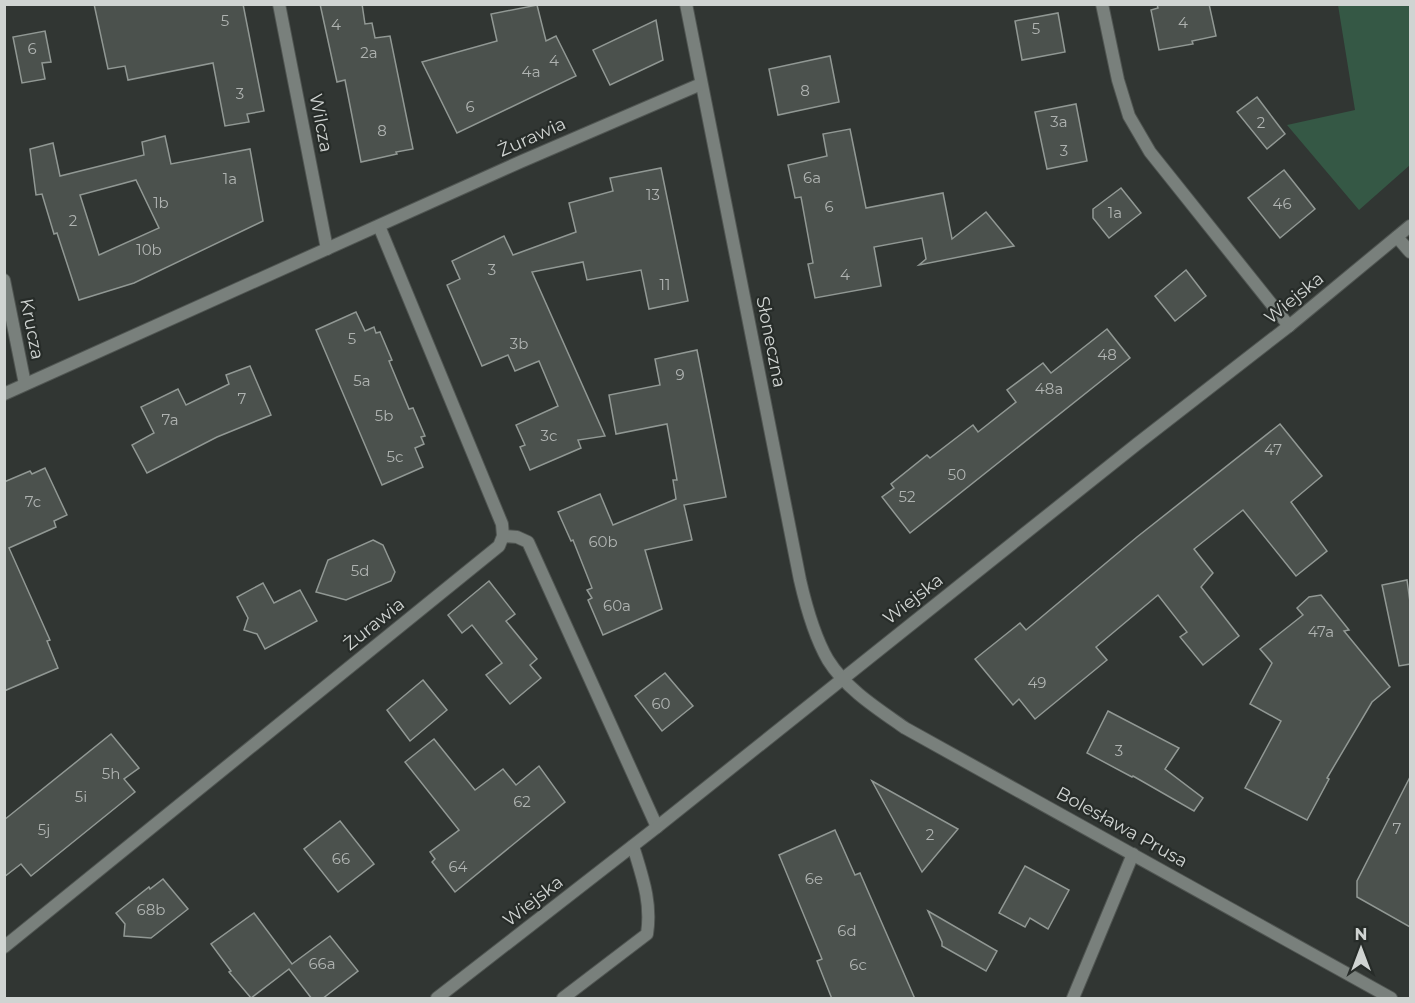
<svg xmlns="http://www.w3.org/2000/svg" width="1415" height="1003" font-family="Montserrat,sans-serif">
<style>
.green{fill:#355845}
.building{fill:#4b514d;stroke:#919894;stroke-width:1.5;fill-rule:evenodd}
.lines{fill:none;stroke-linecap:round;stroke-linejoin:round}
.service-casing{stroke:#505552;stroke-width:14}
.minor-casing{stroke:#505552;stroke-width:14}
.tertiary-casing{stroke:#505552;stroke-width:14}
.service{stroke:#79807c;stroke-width:12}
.minor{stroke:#79807c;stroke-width:12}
.tertiary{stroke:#79807c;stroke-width:12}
.labels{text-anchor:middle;stroke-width:4.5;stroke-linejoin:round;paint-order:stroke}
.number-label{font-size:15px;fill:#afb3b1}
.street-label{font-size:18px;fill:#d0d4d2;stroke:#272c29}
</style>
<rect width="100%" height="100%" fill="#313633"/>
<polygon class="green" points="1338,5 1410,5 1410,165 1359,210 1287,125 1355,110"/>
<g class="building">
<polygon points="94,4 243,4 264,111 247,114 249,122 225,126 213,63 128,80 125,66 108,69"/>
<polygon points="320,4 362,4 365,24 372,23 375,38 390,36 413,149 396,152 397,154 361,162 345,80 337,82"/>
<polygon points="1157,4 1209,4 1216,36 1192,41 1193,44 1159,50 1151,10 1158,8"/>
<polygon points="537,5 546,41 556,36 576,76 457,133 422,62 497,41 491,14"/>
<polygon points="1058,13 1065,52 1022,60 1015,21"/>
<polygon points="656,20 663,60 610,85 593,50"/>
<polygon points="45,31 51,62 42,63 45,79 22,83 13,37"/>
<polygon points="830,56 839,102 778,115 769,69"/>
<polygon points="1257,97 1285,134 1267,149 1237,112"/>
<polygon points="1076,104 1087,161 1047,169 1035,112"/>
<polygon points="850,129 866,208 943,193 952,239 986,212 1014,246 919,265 926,259 922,238 874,247 881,286 815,298 808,264 813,263 801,197 795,198 788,165 827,156 823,134"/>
<path d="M 165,136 L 171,164 L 250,149 L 263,221 L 134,283 L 79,300 L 57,233 L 54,234 L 42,194 L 36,195 L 30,149 L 53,143 L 60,176 L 144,155 L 142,142 ZM 136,180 L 159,228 L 99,255 L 80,195 Z"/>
<polygon points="661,168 688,301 649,309 641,270 587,280 583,262 532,272 605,436 578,440 581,448 530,470 520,447 525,445 516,425 558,406 539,361 515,371 508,355 482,366 447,285 460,279 452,261 504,236 513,255 576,232 569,203 613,191 610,178"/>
<polygon points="1284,170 1315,209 1280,238 1248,198"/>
<polygon points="1121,188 1141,213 1109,238 1093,218 1093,209"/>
<polygon points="1186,270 1206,296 1175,321 1155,296"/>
<polygon points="356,312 365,331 374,327 376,333 380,332 392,360 389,361 409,409 413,408 425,436 421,437 424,444 415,448 423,467 382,485 316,330"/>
<polygon points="1107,329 1130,358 910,533 882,497 894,488 891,484 927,455 930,458 973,425 978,432 1016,402 1007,390 1043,363 1051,373"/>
<polygon points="697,350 726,497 684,505 692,540 645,550 662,609 603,635 588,600 592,598 587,590 592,588 573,540 571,541 558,512 600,494 613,525 676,499 673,480 677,480 667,424 616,434 609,395 660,385 655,359"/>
<polygon points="250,366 271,415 217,437 147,473 132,445 154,433 141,407 178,389 186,405 229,384 226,375"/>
<polygon points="1280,424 1322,476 1291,502 1327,551 1296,576 1243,510 1194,549 1213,573 1201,587 1239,636 1203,665 1180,637 1187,632 1158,595 1096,647 1107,660 1035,719 1019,699 1013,705 975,659 1020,623 1026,630 1137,537"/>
<polygon points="45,468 67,515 54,521 56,527 9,548 50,640 47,641 58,668 4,691 4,482 30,471 32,474"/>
<polygon points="373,540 383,545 395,572 391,581 346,600 316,592 328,560"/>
<polygon points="1407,580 1410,602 1410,664 1399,666 1382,585"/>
<polygon points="489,581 515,614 506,621 537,659 530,665 541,678 510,704 486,675 502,663 472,625 462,633 448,615"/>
<polygon points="263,583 274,603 300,590 317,621 265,649 257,634 244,630 248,618 237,597"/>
<polygon points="1321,595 1349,630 1344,631 1390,687 1372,702 1327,778 1329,779 1307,820 1245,788 1281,721 1250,704 1272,663 1260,649 1303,615 1297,608 1309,597"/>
<polygon points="665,673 693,706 662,731 635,696"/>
<polygon points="423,680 447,710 410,741 387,710"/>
<polygon points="1108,711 1179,748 1165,769 1203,798 1194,811 1133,776 1132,777 1087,753"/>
<polygon points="111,734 139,768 124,779 135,792 31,876 21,864 4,877 4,820"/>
<polygon points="434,739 475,790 503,769 516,785 539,766 565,802 455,892 432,862 435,859 430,852 459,830 405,762"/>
<polygon points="1410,777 1410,927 1357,897 1357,881"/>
<polygon points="872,781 958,829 922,872"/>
<polygon points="340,821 374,864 338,892 304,849"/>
<polygon points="835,830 855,875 860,873 915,999 832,999 817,961 822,959 779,855"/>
<polygon points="1025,866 1069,890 1048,929 1030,918 1025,927 999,913"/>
<polygon points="163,879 188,909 151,938 124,936 125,924 116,913 149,887 150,889"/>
<polygon points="928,911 997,951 986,971 942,946 942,942"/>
<polygon points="254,913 292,964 330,936 358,971 322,999 312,999 289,969 251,998 229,972 231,971 211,944"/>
</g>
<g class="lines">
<defs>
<g id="service">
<polyline points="503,536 517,537 528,542 657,827"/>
<path d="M 563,998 L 647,934 C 652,902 642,876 633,846"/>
</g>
<g id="minor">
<polyline points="279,4 327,249"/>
<path d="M 686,4 L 800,580 C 806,606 814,636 828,660 C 846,689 878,709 905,728 L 1391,998"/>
<polyline points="1102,4 1118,80 1129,116 1150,152 1289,326"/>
<polyline points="1397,237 1410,252"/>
<polyline points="4,280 25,384"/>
<polyline points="4,394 520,162 701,84"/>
<polyline points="4,947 499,546 503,536 502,524 379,226"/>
<polyline points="1073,998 1133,854"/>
</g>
<polyline id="tertiary" points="437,998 657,827 1137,444 1289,326 1410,226"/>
</defs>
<use href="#service" class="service-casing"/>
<use href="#minor" class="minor-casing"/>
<use href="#tertiary" class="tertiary-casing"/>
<use href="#service" class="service"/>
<use href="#minor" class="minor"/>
<use href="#tertiary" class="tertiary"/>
</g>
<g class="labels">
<g class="number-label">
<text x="225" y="26">5</text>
<text x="1183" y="28">4</text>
<text x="336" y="30">4</text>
<text x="1036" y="34">5</text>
<text x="32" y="54">6</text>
<text x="369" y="58">2a</text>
<text x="554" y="66">4</text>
<text x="531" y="77">4a</text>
<text x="805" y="96">8</text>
<text x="240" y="99">3</text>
<text x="470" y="112">6</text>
<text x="1059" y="127">3a</text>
<text x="1261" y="128">2</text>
<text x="382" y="136">8</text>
<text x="1064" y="156">3</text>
<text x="812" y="183">6a</text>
<text x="230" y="184">1a</text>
<text x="653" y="200">13</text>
<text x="161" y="208">1b</text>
<text x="1282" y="209">46</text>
<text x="829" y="212">6</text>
<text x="1115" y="218">1a</text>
<text x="73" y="226">2</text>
<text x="149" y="255">10b</text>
<text x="492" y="275">3</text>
<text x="845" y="280">4</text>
<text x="665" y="290">11</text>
<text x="352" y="344">5</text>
<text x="519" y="349">3b</text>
<text x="1107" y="360">48</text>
<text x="680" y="380">9</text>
<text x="362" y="386">5a</text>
<text x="1049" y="394">48a</text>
<text x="242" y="404">7</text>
<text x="384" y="421">5b</text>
<text x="170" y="425">7a</text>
<text x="549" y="441">3c</text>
<text x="1273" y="455">47</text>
<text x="395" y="462">5c</text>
<text x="957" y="480">50</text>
<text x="907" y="502">52</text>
<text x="33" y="507">7c</text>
<text x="603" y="547">60b</text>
<text x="360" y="576">5d</text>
<text x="617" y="611">60a</text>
<text x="1321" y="637">47a</text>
<text x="1037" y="688">49</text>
<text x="661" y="709">60</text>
<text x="1119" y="756">3</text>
<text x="111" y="779">5h</text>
<text x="81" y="802">5i</text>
<text x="522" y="807">62</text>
<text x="1397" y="834">7</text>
<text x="44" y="835">5j</text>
<text x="930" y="840">2</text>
<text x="341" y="864">66</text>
<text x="458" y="872">64</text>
<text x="814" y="884">6e</text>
<text x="151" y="915">68b</text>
<text x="847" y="936">6d</text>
<text x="322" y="969">66a</text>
<text x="858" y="970">6c</text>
</g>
<g class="street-label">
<text transform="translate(321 123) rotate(79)" y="6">Wilcza</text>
<text transform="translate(532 137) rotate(-24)" y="6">Żurawia</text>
<text transform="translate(1294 298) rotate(-39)" y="6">Wiejska</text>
<text transform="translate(32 329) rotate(79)" y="6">Krucza</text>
<text transform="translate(771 342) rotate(79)" y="6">Słoneczna</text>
<text transform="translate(913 599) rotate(-38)" y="6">Wiejska</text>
<text transform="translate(374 624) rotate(-39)" y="6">Żurawia</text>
<text transform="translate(1122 827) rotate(29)" y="6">Bolesława Prusa</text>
<text transform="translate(533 901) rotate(-38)" y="6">Wiejska</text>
</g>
</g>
<rect width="1415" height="1003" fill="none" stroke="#d0d4d2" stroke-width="12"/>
<g transform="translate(1361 949)" stroke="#272c29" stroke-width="4.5" paint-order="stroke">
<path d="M0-4.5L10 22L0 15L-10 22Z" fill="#d0d4d2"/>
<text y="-9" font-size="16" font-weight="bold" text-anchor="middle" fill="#d0d4d2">N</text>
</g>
</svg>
